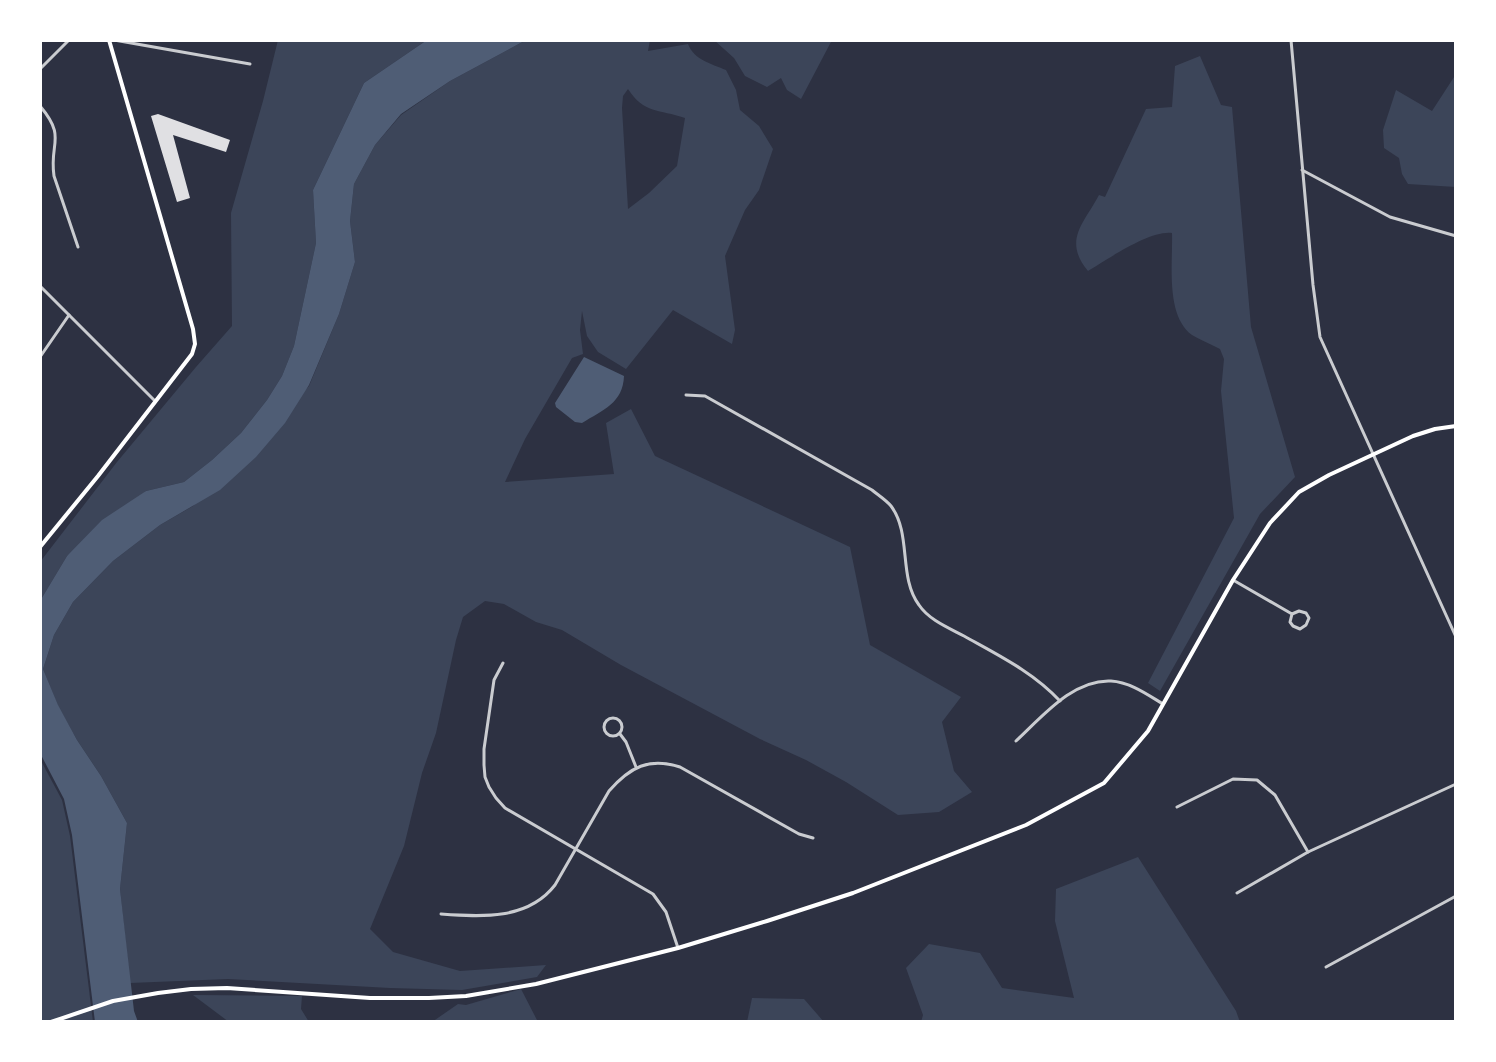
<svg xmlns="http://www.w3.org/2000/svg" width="1496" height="1062" font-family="'DejaVu Sans',sans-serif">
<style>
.green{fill:#3c4559;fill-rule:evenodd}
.water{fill:#4f5d75}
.building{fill:#e0e0e3}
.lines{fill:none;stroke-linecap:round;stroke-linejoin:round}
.minor{stroke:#caccd0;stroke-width:3}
.secondary{stroke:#fff;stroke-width:4}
</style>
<rect width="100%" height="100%" fill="#2d3142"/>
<g class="green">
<polygon points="278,40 427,40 364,83 313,190 316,243 294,346 282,376 267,400 241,433 212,460 184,482 146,491 67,556 40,601 40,562 117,462 196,367 232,326 231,213 263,101"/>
<path d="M 526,40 L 650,40 L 648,51 L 688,44 C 694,60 712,64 726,70 L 736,90 L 740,110 L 759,126 L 773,149 L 759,190 L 745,210 L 725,256 L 735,330 L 732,344 L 673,310 L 626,369 L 598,352 L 587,336 L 582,311 L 580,330 L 583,354 L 572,358 L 525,439 L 505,482 L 614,474 L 606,423 L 631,409 L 655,456 L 850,547 L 870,645 L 961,697 L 942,722 L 954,771 L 972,792 L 939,812 L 898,815 L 846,782 L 806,760 L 760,739 L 621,665 L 562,630 L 536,622 L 504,604 L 485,601 L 463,617 L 456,640 L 436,733 L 422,773 L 404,846 L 370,929 L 393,952 L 460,971 L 546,965 L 537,977 L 462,990 L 390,988 L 228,979 L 130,983 L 120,889 L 127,823 L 101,776 L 77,740 L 58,706 L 43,669 L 54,635 L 73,602 L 113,561 L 160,525 L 193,506 L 309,386 L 339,314 L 355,262 L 350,221 L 354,184 L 375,145 L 401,115 L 450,81 ZM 628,89 C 644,114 659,109 685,118 L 677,166 L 649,193 L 628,209 L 622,108 L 623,96 Z"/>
<polygon points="714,40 832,40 801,99 787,90 781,78 767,87 745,76 734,58"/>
<path d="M 1200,56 L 1221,105 L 1232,107 L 1251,327 L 1295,477 L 1260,514 L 1160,691 L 1148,683 L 1234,518 L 1221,391 L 1224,359 L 1220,349 C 1211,344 1200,340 1192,335 C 1165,315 1173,263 1172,233 C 1150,230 1108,259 1088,271 C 1062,240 1085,222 1099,195 L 1105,197 L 1146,109 L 1172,107 L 1175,66 Z"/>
<polygon points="1456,74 1456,187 1408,184 1402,174 1399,158 1384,148 1383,130 1396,90 1432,111"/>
<polygon points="40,759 62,800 70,836 93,1022 40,1022"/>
<polygon points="1138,857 1236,1011 1240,1022 921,1022 923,1015 906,968 929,944 980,953 1002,988 1074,998 1055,921 1056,889"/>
<polygon points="521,989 538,1022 432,1022 458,1004 466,1005"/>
<polygon points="193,995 302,996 301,1009 309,1022 229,1022"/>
<polygon points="752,998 804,999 824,1022 747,1022"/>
</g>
<g class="water">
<polygon points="427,40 526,40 450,81 401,114 375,145 354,184 350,221 355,262 339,314 309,385 285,423 256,457 220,490 160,525 113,561 73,602 54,635 43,669 58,705 77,740 101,776 127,823 120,889 134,1011 138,1022 95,1022 72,835 64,799 40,753 40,601 67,556 102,520 146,491 184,482 212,460 241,433 267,400 282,376 294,346 316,243 313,190 364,83"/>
<path d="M 584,357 L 624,376 C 623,403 603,410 582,423 L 575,422 L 556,407 L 555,403 Z"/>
</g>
<polygon class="building" points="158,114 230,140 226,152 173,135 190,198 177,202 151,116"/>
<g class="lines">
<g class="minor">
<polyline points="114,40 250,64"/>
<polyline points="1291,40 1313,285 1320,337 1456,637"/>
<polyline points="40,69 69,40"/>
<path d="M 40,106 C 67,138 49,142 54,176 L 78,247"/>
<polyline points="1302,170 1390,217 1456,236"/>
<polyline points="40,286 155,401"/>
<polyline points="40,357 69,315"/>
<path d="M 686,395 L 705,396 L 872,490 C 878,495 886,500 891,506 C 912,534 898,577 919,605 C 929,620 949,628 964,636 C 998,655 1033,672 1060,701"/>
<polyline points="1233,580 1292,614 1299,611 1306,613 1309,618 1306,625 1300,629 1293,626 1290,622 1292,614"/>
<polyline points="503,663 494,680 484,749 484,765 485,777 489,787 496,798 505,808 653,894 666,912 678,948"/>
<circle cx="613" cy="727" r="9"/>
<polyline points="620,734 626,742 636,767"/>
<path d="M 1016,741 C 1042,717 1073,679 1111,681 C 1130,682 1148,695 1163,704"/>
<polyline points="1177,807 1233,779 1257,780 1275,795 1308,852"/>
<polyline points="1237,893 1308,852 1456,784"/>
<path d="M 441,914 C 482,917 528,920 555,885 L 609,791 C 630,767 649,757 680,767 L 799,834 L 813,838"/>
<polyline points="1326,967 1456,896"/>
</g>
<g class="secondary">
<polyline points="40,547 98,476 192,354 195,344 193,329 109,40"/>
<polyline points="51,1022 113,1001 158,993 191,989 227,988 370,998 429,998 466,996 536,984 678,948 767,921 853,893 1026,825 1104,783 1148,731 1233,580 1270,523 1299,492 1329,475 1413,436 1435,429 1456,426"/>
</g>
</g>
<rect width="1496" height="1062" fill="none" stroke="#ffffff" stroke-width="84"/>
</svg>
